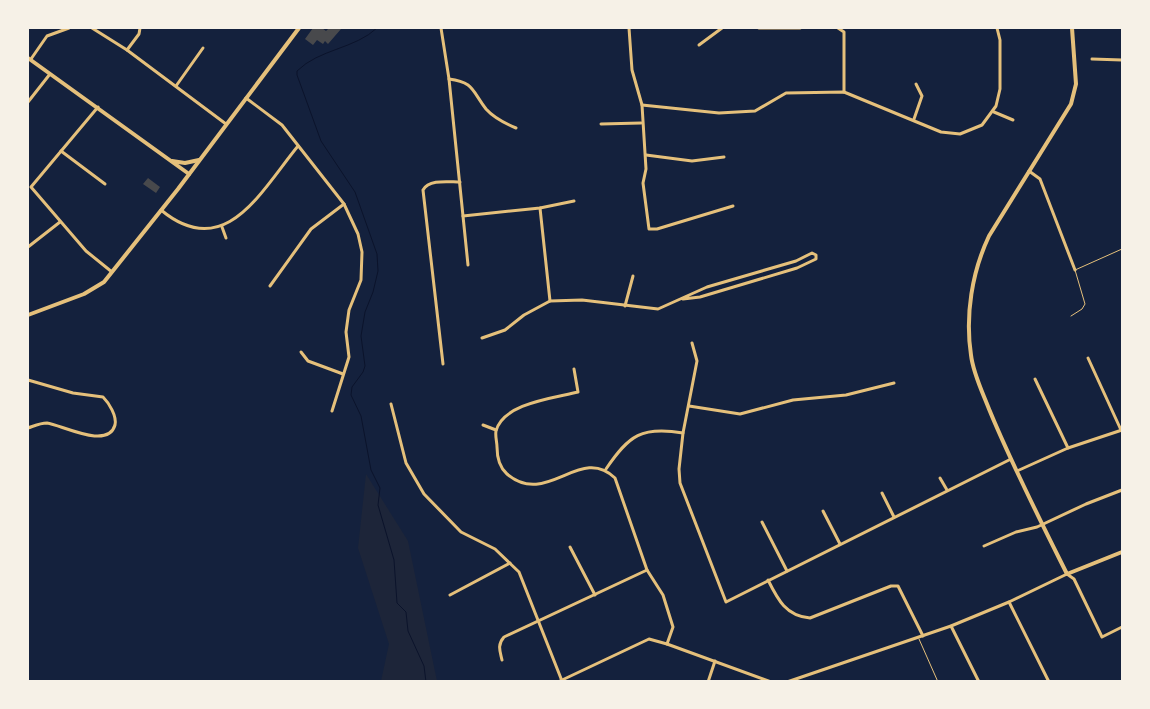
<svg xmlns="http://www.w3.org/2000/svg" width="1150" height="709" font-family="Karla,sans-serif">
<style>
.green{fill:#1d2539}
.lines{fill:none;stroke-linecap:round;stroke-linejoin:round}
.stream{stroke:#0b132b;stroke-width:1}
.building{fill:#48494c}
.service{stroke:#e5c07b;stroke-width:1}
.minor{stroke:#e5c07b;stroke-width:3}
.tertiary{stroke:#e5c07b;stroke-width:4}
</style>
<rect width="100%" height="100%" fill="#14213d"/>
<polygon class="green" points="366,474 408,541 437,681 381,681 389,644 358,548"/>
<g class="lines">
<path class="stream" d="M 377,28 C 355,49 319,49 297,71 L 297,75 L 321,141 L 355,192 L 377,254 L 378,271 L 373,292 L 365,312 L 361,336 L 365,366 L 363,372 L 352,387 L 351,395 L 361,416 L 371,470 L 380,488 L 378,505 L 394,560 L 397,603 L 406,612 L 408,631 L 424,666 L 426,682"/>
</g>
<g class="building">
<polygon points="313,28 322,28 326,31 329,28 341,29 328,44 325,41 323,44 317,40 313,45 305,39"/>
<polygon points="148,178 160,187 156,193 143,184"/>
</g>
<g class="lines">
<g class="service">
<polyline points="1071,316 1082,309 1085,304 1075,270 1122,249"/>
<polyline points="919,639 938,682"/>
</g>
<g class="minor">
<polyline points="92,28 127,50 226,124"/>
<polyline points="441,28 449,79 468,265"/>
<polyline points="629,28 632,70 642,105 646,169 643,183 649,229 657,229 733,206"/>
<polyline points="759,28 800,28"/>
<polyline points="838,28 844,32 844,92"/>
<polyline points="699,45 722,28"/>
<polyline points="127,50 139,34 140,28"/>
<polyline points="31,59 47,36 69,28"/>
<polyline points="1092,59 1122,60"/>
<path d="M 449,79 C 474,82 472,91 486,109 C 494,118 504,123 516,128"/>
<polyline points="176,86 203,48"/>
<polyline points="246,98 282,125 344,204 358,234 362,252 361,280 349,310 346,332 349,357 332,411"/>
<polyline points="28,102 50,74"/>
<polyline points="642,105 719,113 755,111 786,93 844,92 941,132 960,134 982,125 996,106 1000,89 1000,40 997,28"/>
<polyline points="98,107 31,187 86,251 112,272"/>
<polyline points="994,112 1013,120"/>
<polyline points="914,119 922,96 916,84"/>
<polyline points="601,124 641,123"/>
<polyline points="61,151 105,184"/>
<polyline points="646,155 692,161 724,157"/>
<polyline points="1029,171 1040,179 1075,270"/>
<polyline points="540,208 550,301"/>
<path d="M 161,210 C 225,263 261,191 298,146"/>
<polyline points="463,216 540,208 574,201"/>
<polyline points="222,227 226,238"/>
<polyline points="28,247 60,222"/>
<polyline points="270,286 311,229 344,204"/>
<polyline points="625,306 633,276"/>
<polyline points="482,338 505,330 524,315 550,301 582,300 658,309 707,287 796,261 812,253 816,255 816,259 797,268 700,297 683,299"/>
<polyline points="692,343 697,361 683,433 679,469 680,483 726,602 1011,459"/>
<polyline points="301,352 308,361 343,374"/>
<polyline points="1088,358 1121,430"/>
<path d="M 443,364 L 423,190 C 429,179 448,182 460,182"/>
<path d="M 574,369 L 578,392 C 555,398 503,403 496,431 C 495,436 497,442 497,447 C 497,457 499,467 507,474 C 547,508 580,444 615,478 L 647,570 L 663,595 L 673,627 L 667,644"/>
<polyline points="1035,379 1068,448"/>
<path d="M 28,380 L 73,393 L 103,397 C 109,403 117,416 115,425 C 108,450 62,425 47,423 C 40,423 34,426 28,428"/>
<polyline points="391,404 406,463 424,494 461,532 495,549 519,572 562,681"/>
<polyline points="689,406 740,414 793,400 846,395 894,383"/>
<polyline points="483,425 496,430"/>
<path d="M 606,469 C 629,435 642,426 683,433"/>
<polyline points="1017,471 1068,448 1122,430"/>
<polyline points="940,478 947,490"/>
<polyline points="882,493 894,517"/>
<polyline points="823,511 840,544"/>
<polyline points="762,522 787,571"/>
<polyline points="984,546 1016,532 1037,527 1086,504 1122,490"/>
<polyline points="570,547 595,595"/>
<path d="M 768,580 C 778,600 786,616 810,618 L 891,586 L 898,586 L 923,636"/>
<polyline points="450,595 510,563"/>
<polyline points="1009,602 1049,682"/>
<polyline points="951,626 979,682"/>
<path d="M 502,660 C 500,651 497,645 504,637 L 647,570"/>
<polyline points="560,681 649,639 667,644 771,682"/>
<polyline points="708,682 715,661"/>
<polyline points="787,682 951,626 1009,602 1067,574 1074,579 1102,637 1122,627"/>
</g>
<g class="tertiary">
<path d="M 1072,28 L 1076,84 L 1071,104 L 989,236 C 972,272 965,315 971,355 C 973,373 982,391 989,409 C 1012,465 1040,520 1067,574 L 1122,552"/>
<polyline points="28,58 189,174"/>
<polyline points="172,161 185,163 199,160"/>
<polyline points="28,315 84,294 104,282 178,189 299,28"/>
</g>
</g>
<rect width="1150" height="709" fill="none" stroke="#f6f1e7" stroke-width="58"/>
</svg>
